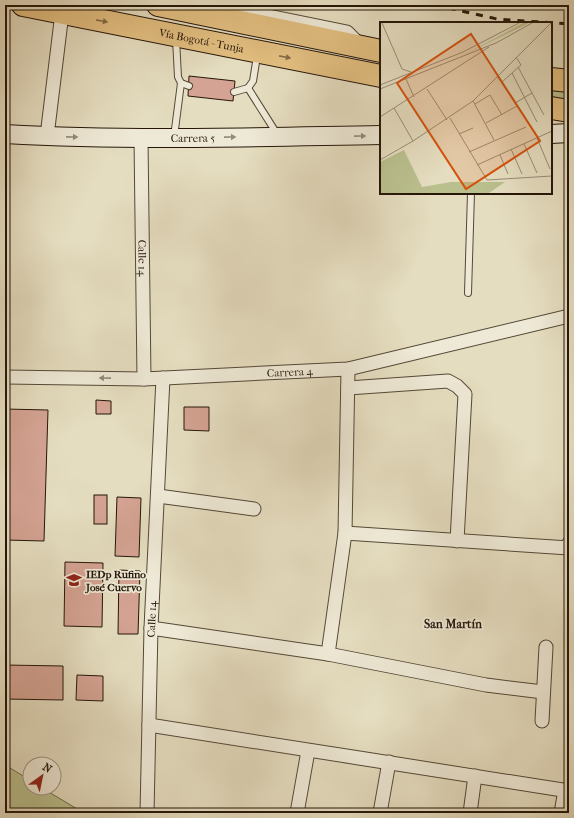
<svg xmlns="http://www.w3.org/2000/svg" width="574" height="818" font-family="'IM FELL French Canon',serif">
<style>
.green{fill:#babf8e;stroke:#706a4c}
.building{fill:#d4a393;stroke:#251609}
.lines{fill:none;stroke-linecap:round;stroke-linejoin:round}
.lane-casing{stroke:#554837;stroke-width:8}
.street-casing{stroke:#554837;stroke-width:15}
.secondary-casing{stroke:#251609;stroke-width:20}
.highway-casing{stroke:#251609;stroke-width:24}
.lane{stroke:#eee9d6;stroke-width:6}
.street{stroke:#eee9d6;stroke-width:13}
.secondary{stroke:#eee9d6;stroke-width:18}
.highway{stroke:#e2be80;stroke-width:22}
.rail{stroke:#251609;stroke-width:3;stroke-dasharray:7 7;stroke-linecap:butt}
.oneway{fill:#846a44}
.oneway2{fill:#948a7a}
.labels{text-anchor:middle;stroke-width:3.5;stroke-linejoin:round;paint-order:stroke}
.street-label{font-size:11px;fill:#251609;stroke:#eee9d6}
.poi-label{font-size:11px;font-weight:bold;fill:#251609;stroke:#eee9d6;text-anchor:start}
.neighbourhood-label{font-size:12px;font-weight:bold;fill:#251609;stroke:#eee9d6}
.inset-road{fill:none;stroke:#988d77;stroke-width:1}
.view{fill:#d4520c;fill-opacity:0.15;stroke:#d4520c;stroke-width:2}
.inset-edge{fill:none;stroke:#251609;stroke-width:2}
</style>
<rect width="100%" height="100%" fill="#e5ddc0"/>
<filter id="stains"><feTurbulence type="fractalNoise" baseFrequency=".005" numOctaves="4"/><feColorMatrix values="0 0 0 0 .2 0 0 0 0 .09 0 0 0 0 .02 0 0 0 .5 -.17"/></filter>
<radialGradient id="worn" r=".72"><stop offset=".6" stop-color="#630" stop-opacity="0"/><stop offset="1" stop-color="#630" stop-opacity=".3"/></radialGradient>
<g class="green">
<polygon points="551,90 569,92 569,102 551,100"/>
<polygon points="5,765 30,780 30,788 42,788 84,813 5,813"/>
</g>
<g class="building">
<polygon points="189,76 235,81 233,101 188,96"/>
<polygon points="96,400 111,401 111,414 96,414"/>
<polygon points="184,407 209,407 209,431 184,430"/>
<polygon points="5,409 48,410 44,541 5,540"/>
<rect x="94" y="495" width="13" height="29"/>
<polygon points="117,497 141,498 139,557 115,556"/>
<polygon points="65,562 103,563 102,627 64,626"/>
<polygon points="119,570 140,571 138,634 118,634"/>
<polygon points="5,665 63,666 63,700 5,699"/>
<polygon points="77,675 103,676 103,701 76,700"/>
</g>
<g class="lines">
<defs>
<g id="lane">
<polyline points="176,39 178,77 181,83 189,86"/>
<polyline points="248,88 277,134"/>
<polyline points="234,92 248,88 253,81 257,56"/>
<polyline points="174,137 181,83"/>
<polyline points="468,293 471,193"/>
</g>
<g id="street">
<polyline points="223,7 347,32 360,45"/>
<polyline points="47,136 62,13"/>
<path id="s1" d="M 141,138 L 144,379"/>
<path id="s2" d="M 5,377 L 144,379 L 348,369 L 569,316"/>
<polyline points="348,388 448,381 457,386 465,394 457,541"/>
<polyline points="158,496 254,509"/>
<polyline points="345,533 569,548 569,543"/>
<polyline points="151,628 328,654 486,685 543,692"/>
<polyline points="328,654 345,533 348,369"/>
<polyline points="542,721 546,647"/>
<path d="M 149,725 C 289,748 429,768 569,791"/>
<path id="s3" d="M 147,813 L 151,628 L 163,378"/>
<polyline points="297,813 308,751"/>
<polyline points="380,813 389,762"/>
<polyline points="470,813 475,776"/>
<polyline points="561,813 565,790"/>
</g>
<g id="secondary">
<path id="s4" d="M 5,134 C 130,141 256,137 381,135"/>
<polyline points="551,134 569,133"/>
</g>
<g id="highway">
<path id="s5" d="M 23,5 L 381,76"/>
<polyline points="158,5 381,51"/>
<polyline points="551,79 569,81"/>
<polyline points="551,108 569,111"/>
</g>
</defs>
<use href="#lane" class="lane-casing"/>
<use href="#street" class="street-casing"/>
<use href="#secondary" class="secondary-casing"/>
<use href="#highway" class="highway-casing"/>
<use href="#lane" class="lane"/>
<use href="#street" class="street"/>
<use href="#secondary" class="secondary"/>
<use href="#highway" class="highway"/>
<polyline class="rail" points="435,5 497,19 569,24"/>
</g>
<defs><path id="oneway-solid" d="M-6-.8H1V-3.2L6.5 0L1 3.2V.8H-6Z"/></defs>
<g class="oneway">
<use href="#oneway-solid" transform="translate(102 21) rotate(11)"/>
<use href="#oneway-solid" transform="translate(285 57) rotate(11)"/>
</g>
<g class="oneway2">
<use href="#oneway-solid" transform="translate(360 136) rotate(-1)"/>
<use href="#oneway-solid" transform="translate(72 137) rotate(1)"/>
<use href="#oneway-solid" transform="translate(230 137) rotate(-1)"/>
<use href="#oneway-solid" transform="translate(105 378) rotate(-179)"/>
</g>
<defs>
<symbol id="school-bare" viewBox="-9 -9 18 18"><path d="M0-5L7-2L0 1L-7-2ZM-4 1L0 2.5L4 1V4Q0 6-4 4Z" fill="#8f2418" stroke="#eee9d6" stroke-width="2.5" paint-order="stroke"/></symbol>
</defs>
<g fill-rule="evenodd">
<use href="#school-bare" x="63" y="569" width="22" height="22"/>
</g>
<g class="labels">
<g class="street-label">
<text dy="4" stroke="none"><textPath href="#s5" startOffset="182">Vía Bogotá - Tunja</textPath></text>
<text dy="4" stroke="none"><textPath href="#s4" startOffset="188">Carrera 5</textPath></text>
<text dy="4" stroke="none"><textPath href="#s1" startOffset="120">Calle 14</textPath></text>
<text dy="4" stroke="none"><textPath href="#s2" startOffset="285">Carrera 4</textPath></text>
<text dy="4" stroke="none"><textPath href="#s3" startOffset="194">Calle 14</textPath></text>
</g>
<g class="poi-label">
<text x="86" y="578">IEDp Rufino<tspan x="86" dy="13">José Cuervo</tspan></text>
</g>
<g class="neighbourhood-label">
<text x="453" y="628">San Martín</text>
</g>
</g>
<g transform="translate(380 22)">
<rect width="172" height="172" fill="#e5ddc0"/>
<path d="M 143,1 L 149,1 L 81,34 L 112,18 ZM 24,128 L 42,165 L 71,160 L 125,160 L 109,171 L 0,171 L 0,140 Z" fill="#babf8e"/>
<path class="inset-road" d="M 2,1 L 22,47 L 31,50M 138,45 L 152,71M 132,51 L 157,100M 26,57 L 34,75M 122,60 L 141,43 L 136,35M 0,63 L 83,30 L 139,1M 0,67 L 116,21 L 152,1M 47,67 L 67,98M 93,79 L 114,118M 135,81 L 152,71 L 164,93M 95,82 L 110,73 L 122,93M 14,86 L 33,119M 0,95 L 109,25M 70,96 L 107,158 L 172,154M 106,101 L 137,84 L 117,54M 79,112 L 93,106M 157,116 L 170,147M 144,122 L 157,151M 131,127 L 142,152M 89,130 L 146,105M 120,133 L 128,152M 0,138 L 33,119 L 93,79 L 171,1M 97,143 L 172,109"/>
<path class="view" d="M 91,12 L 160,119 L 86,167 L 17,61 Z"/>
<rect width="172" height="172" class="inset-edge"/>
</g>
<rect width="574" height="818" fill="none" stroke="#e5ddc0" stroke-width="20"/>
<rect x="6" y="6" width="562" height="806" fill="none" stroke="#251609" stroke-width="2"/>
<rect x="10" y="10" width="554" height="798" fill="none" stroke="#251609"/>
<g transform="translate(42 776) rotate(33)"><circle r="19" fill="#eee9d6" stroke="#9e9584"/>
<path d="M0-3L7 15L0 10L-7 15Z" fill="#8f2418"/>
<text y="-6" font-size="11" font-weight="bold" text-anchor="middle" fill="#251609">N</text>
</g>
<rect width="100%" height="100%" filter="url(#stains)"/>
<rect width="100%" height="100%" fill="url(#worn)"/>
</svg>
